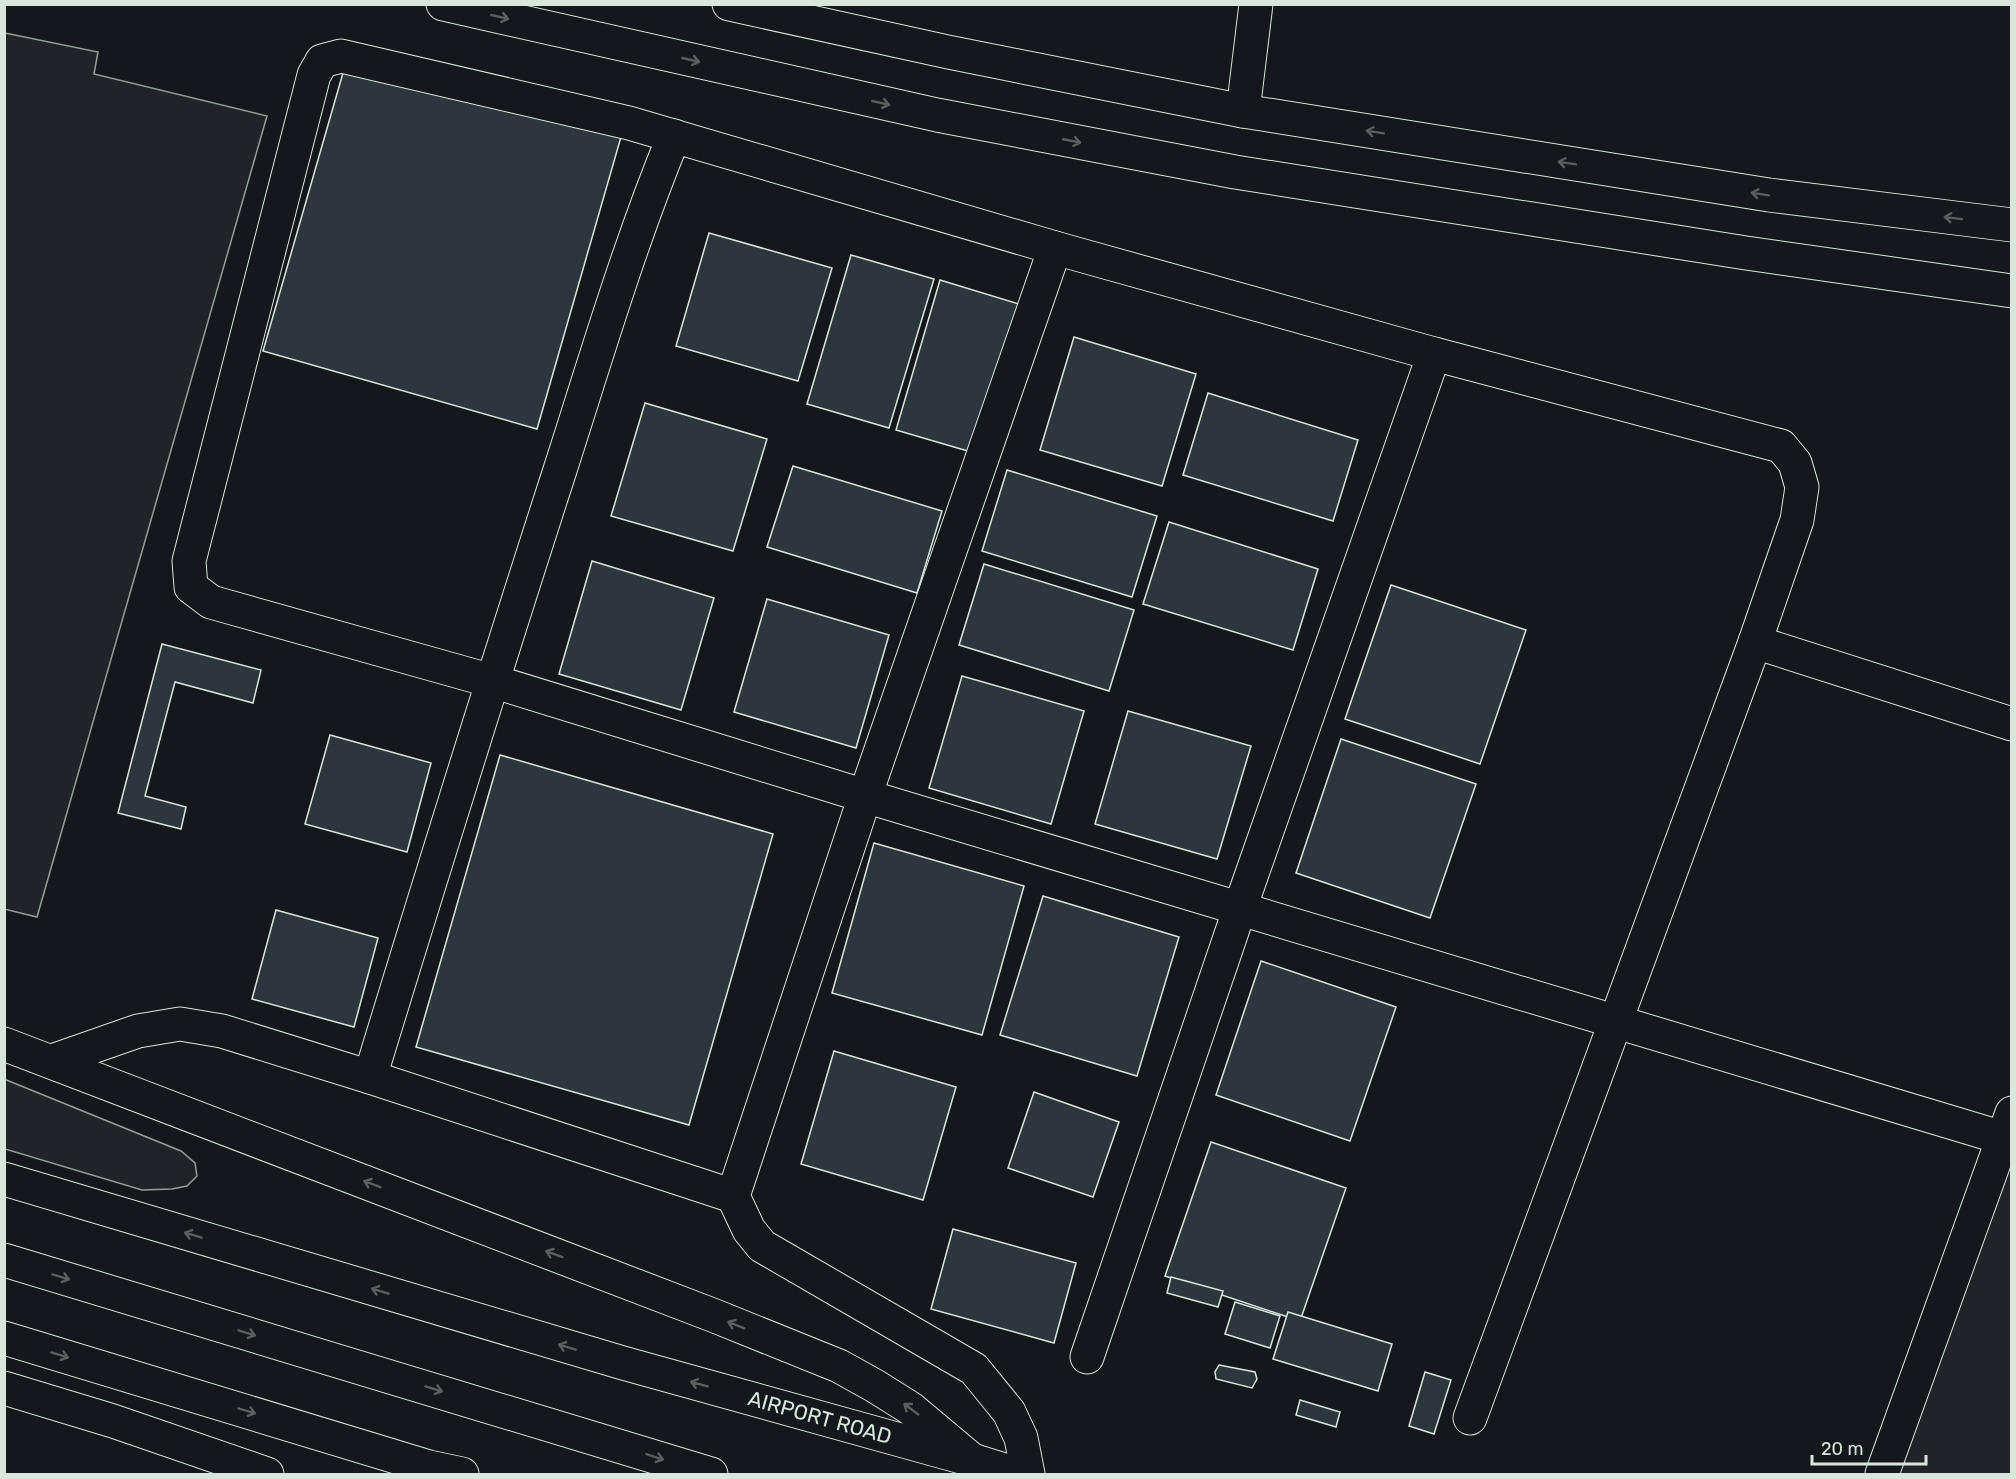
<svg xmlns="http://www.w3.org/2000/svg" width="2016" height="1479" font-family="Rubik,sans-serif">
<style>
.green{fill:#202428;stroke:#939e99;stroke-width:1.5}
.building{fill:#2c363c;stroke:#d8e6dc;stroke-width:1.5}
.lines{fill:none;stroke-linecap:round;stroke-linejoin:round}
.street-casing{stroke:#d8e6dc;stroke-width:35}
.secondary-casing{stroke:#d8e6dc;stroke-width:35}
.primary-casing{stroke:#d8e6dc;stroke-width:35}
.highway-casing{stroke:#d8e6dc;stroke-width:35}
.street{stroke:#14181c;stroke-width:33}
.secondary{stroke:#14181c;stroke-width:33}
.primary{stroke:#14181c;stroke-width:33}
.highway{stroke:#14181c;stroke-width:33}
.oneway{stroke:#59605f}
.labels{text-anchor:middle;stroke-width:4.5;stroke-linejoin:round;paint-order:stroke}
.street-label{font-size:21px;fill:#d8e6dc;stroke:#14181c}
</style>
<rect width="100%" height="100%" fill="#14181c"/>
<g class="green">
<polygon points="5,33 98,52 94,74 267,116 37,917 4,909"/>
<polygon points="4,1079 181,1151 195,1163 197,1176 187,1186 172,1189 142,1190 5,1149"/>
<polygon points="2011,1146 2011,1474 1892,1474"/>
</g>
<g class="building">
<polygon points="347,59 621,137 537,429 263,351"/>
<polygon points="709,233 832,268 798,381 676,346"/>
<polygon points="851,255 934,279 889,428 807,404"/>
<polygon points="940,280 1022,305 978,454 896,430"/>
<polygon points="1074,337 1196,374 1162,486 1040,450"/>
<polygon points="1208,393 1358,440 1333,521 1183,475"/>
<polygon points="645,403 767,439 733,551 611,516"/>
<polygon points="793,466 942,511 917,593 767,547"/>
<polygon points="1007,470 1157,516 1132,597 982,551"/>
<polygon points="1169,522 1318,569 1293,650 1143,604"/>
<polygon points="592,561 714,598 681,710 559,674"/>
<polygon points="984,564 1134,610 1109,691 959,645"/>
<polygon points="1391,585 1526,630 1480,764 1345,719"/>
<polygon points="767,599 889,635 856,748 734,712"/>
<polygon points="162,644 261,670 253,703 175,682 145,796 186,807 181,829 118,813"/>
<polygon points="962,676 1084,711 1051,824 929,788"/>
<polygon points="1128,711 1251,746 1217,859 1095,824"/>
<polygon points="330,735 431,763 407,852 305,824"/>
<polygon points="1341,739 1476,784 1430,918 1296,873"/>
<polygon points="500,755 773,834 689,1125 416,1047"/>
<polygon points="874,843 1024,886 982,1035 832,993"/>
<polygon points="1043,896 1179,937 1137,1076 1000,1035"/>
<polygon points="276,910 378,938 354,1027 252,999"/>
<polygon points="1261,961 1396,1007 1350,1141 1216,1095"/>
<polygon points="834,1051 956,1087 923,1200 801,1164"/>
<polygon points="1034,1092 1119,1122 1093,1197 1008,1168"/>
<polygon points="1211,1142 1346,1188 1300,1321 1165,1276"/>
<polygon points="953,1229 1076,1263 1054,1343 931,1309"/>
<polygon points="1171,1277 1223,1291 1218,1307 1167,1293"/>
<polygon points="1235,1302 1280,1316 1270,1348 1225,1334"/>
<polygon points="1288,1312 1392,1344 1378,1391 1273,1359"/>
<polygon points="1219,1365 1255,1372 1257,1379 1252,1388 1216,1379 1215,1372"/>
<polygon points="1425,1372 1451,1380 1434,1434 1409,1426"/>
<polygon points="1300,1400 1340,1412 1336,1427 1296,1415"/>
</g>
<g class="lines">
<defs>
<g id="street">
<polyline points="1243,111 1256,4"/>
<polyline points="1434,354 1781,446 1795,463 1802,487 1797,520 1755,642 1470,1418"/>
<polyline points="1755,642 2012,724"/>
<polyline points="52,1061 138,1031 180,1024 222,1031 370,1077 733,1196"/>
<path d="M 370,1077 C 432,874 495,671 560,470 C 596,358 629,245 674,136"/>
<polyline points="1087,1357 1240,908 1434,354 1055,248 629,123 341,56 322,61 314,75 189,561 191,587 211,602 492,681 865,796 2003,1138"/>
<polyline points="4,1388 113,1421 267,1474"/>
<polyline points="1028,1474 1021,1438 1009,1412 974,1369 762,1246 749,1230 733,1196 865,796 1055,248"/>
</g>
<polyline id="secondary" points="1882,1474 2012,1113"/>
<g id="primary">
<polyline points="443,4 937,115 1235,172 1746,253 2012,291"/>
<polyline points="729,4 948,52 1243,111 1769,195 2012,225"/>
</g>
<g id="highway">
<polyline points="4,1044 715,1316 839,1366 875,1386 910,1408 972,1460"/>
<path id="s1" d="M 4,1179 L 623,1363 L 972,1460 L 1017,1474"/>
<polyline points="4,1260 711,1474"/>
<polyline points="4,1338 429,1467 462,1474"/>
</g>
</defs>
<use href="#street" class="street-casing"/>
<use href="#secondary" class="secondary-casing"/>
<use href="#primary" class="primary-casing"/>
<use href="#highway" class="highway-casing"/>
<use href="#street" class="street"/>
<use href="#secondary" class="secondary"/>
<use href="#primary" class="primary"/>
<use href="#highway" class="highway"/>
</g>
<defs><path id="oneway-shaft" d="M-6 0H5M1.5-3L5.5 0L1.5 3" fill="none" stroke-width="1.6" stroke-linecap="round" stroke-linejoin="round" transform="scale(1.5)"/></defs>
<g class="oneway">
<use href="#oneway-shaft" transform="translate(500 17) rotate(13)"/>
<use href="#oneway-shaft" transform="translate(691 60) rotate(13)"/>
<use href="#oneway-shaft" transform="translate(881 103) rotate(13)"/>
<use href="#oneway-shaft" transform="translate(1375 132) rotate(-171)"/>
<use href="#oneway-shaft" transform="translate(1072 141) rotate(11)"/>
<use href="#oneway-shaft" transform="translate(1567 163) rotate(-171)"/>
<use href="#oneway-shaft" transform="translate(1760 194) rotate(-171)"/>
<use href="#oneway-shaft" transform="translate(1953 218) rotate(-173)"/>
<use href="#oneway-shaft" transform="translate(372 1184) rotate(-159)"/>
<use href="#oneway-shaft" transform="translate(193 1235) rotate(-163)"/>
<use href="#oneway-shaft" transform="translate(554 1254) rotate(-159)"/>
<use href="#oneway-shaft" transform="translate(61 1277) rotate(17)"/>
<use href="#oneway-shaft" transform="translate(380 1291) rotate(-163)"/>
<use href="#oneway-shaft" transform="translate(736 1325) rotate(-158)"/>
<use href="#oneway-shaft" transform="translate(247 1333) rotate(17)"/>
<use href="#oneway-shaft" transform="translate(567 1347) rotate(-163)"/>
<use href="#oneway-shaft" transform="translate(60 1355) rotate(17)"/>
<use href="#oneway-shaft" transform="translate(699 1384) rotate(-165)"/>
<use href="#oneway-shaft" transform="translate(434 1389) rotate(17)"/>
<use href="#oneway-shaft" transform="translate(911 1409) rotate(-143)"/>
<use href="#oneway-shaft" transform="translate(247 1411) rotate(17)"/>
<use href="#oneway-shaft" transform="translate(655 1457) rotate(18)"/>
</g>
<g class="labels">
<g class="street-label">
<text dy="7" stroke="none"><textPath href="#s1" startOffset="850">AIRPORT ROAD</textPath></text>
</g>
</g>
<rect width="2016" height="1479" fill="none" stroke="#d8e6dc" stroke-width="12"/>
<path d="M1812 1455v9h114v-9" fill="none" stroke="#d8e6dc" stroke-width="3"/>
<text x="1821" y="1455" font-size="18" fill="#d8e6dc" stroke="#14181c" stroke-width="4.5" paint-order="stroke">20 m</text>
</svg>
